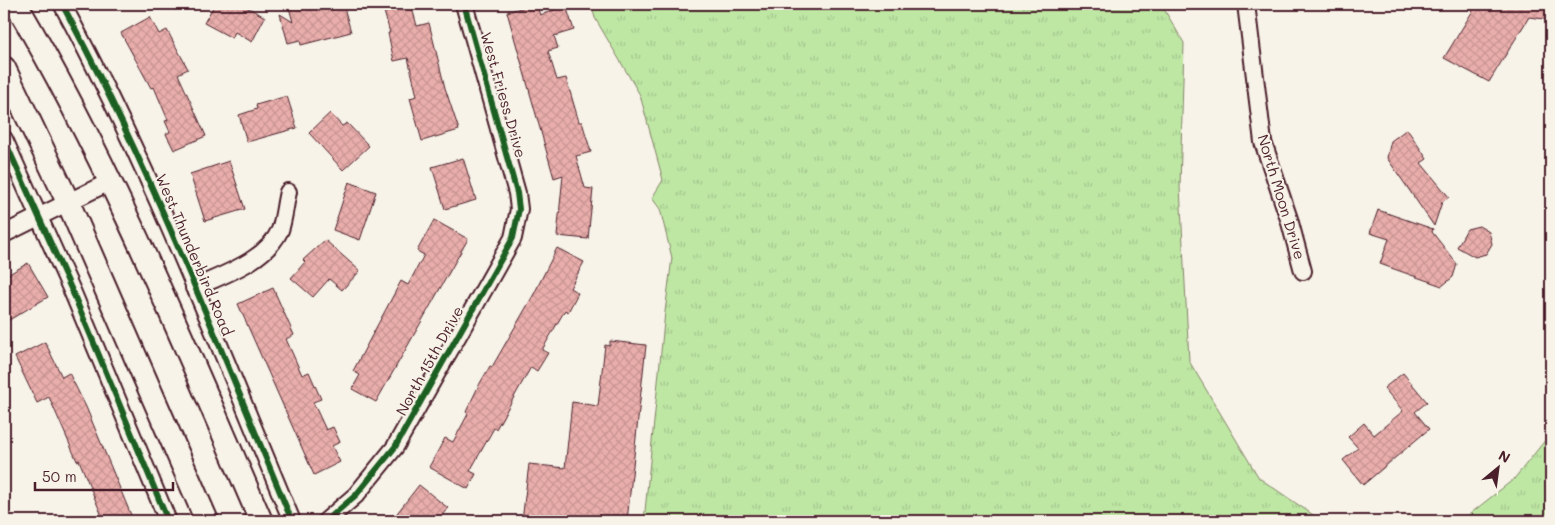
<svg xmlns="http://www.w3.org/2000/svg" width="1555" height="525" font-family="Mali,sans-serif">
<style>
.grass{fill:url(#grass-tufts);stroke:#848368}
.building{fill:url(#building-cross-hatch);stroke:#4a1f2b}
.lines{fill:none;stroke-linecap:round;stroke-linejoin:round}
.minor-casing{stroke:#4a1f2b;stroke-width:20}
.secondary-casing{stroke:#4a1f2b;stroke-width:26}
.minor{stroke:#f7f3e8;stroke-width:16}
.secondary{stroke:#f7f3e8;stroke-width:22}
.cycleway-casing{stroke:#f7f3e8;stroke-width:9}
.cycleway{stroke:#1b5e20;stroke-width:6}
.labels{text-anchor:middle;stroke-width:4;stroke-linejoin:round;paint-order:stroke}
.street-label{font-size:15px;fill:#4a1f2b;stroke:#f7f3e8}
</style>
<defs>
<pattern id="grass-tufts" width="24" height="20" patternUnits="userSpaceOnUse" patternTransform="scale(1.25)"><rect width="24" height="20" fill="#bee7a4"/><path d="M3 7l-1-3M5 7V3M7 7l1-3M15 17l-1-3M17 17v-4M19 17l1-3" fill="none" stroke="#a5c68d"/></pattern>
<pattern id="building-cross-hatch" width="8" height="8" patternUnits="userSpaceOnUse" patternTransform="scale(1.25)"><rect width="8" height="8" fill="#e9aeab"/><path d="M0 0l8 8M0 8l8-8" fill="none" stroke="#c99593"/></pattern>
</defs>
<rect width="100%" height="100%" fill="#f7f3e8"/>
<filter id="ink" filterUnits="userSpaceOnUse"><feTurbulence type="fractalNoise" baseFrequency=".02" numOctaves="2"/><feDisplacementMap in="SourceGraphic" scale="10" xChannelSelector="R" yChannelSelector="G"/><feConvolveMatrix kernelMatrix="1 2 1 2 8 2 1 2 1" color-interpolation-filters="sRGB"/></filter>
<g filter="url(#ink)">
<g class="grass">
<polygon points="591,4 1161,4 1184,43 1180,187 1189,361 1259,478 1322,521 644,521 665,312 672,258 660,209 652,198 663,180 640,95 595,18"/>
<polygon points="1551,433 1551,521 1461,521 1514,479"/>
</g>
<g class="building">
<polygon points="215,4 241,4 265,17 252,42 235,32 232,38 204,23"/>
<polygon points="288,4 343,4 351,32 301,45 300,40 288,43 280,14 293,22"/>
<polygon points="382,4 411,4 417,26 429,23 445,88 459,130 422,141 410,98 417,96 408,58 394,61 388,33 390,33"/>
<polygon points="534,4 536,4 540,15 566,6 574,30 554,36 558,48 548,51 557,80 566,78 579,122 582,122 591,152 576,156 585,188 593,189 588,239 557,236 563,175 554,178 507,12"/>
<polygon points="1477,4 1551,4 1551,20 1529,17 1489,82 1444,58"/>
<polygon points="150,17 159,34 167,30 188,69 178,74 206,136 174,150 166,134 170,132 165,121 168,120 154,87 151,88 121,33"/>
<polygon points="287,96 297,128 247,142 239,115 257,109 256,105"/>
<polygon points="330,113 342,126 347,123 369,146 343,170 309,133"/>
<polygon points="1407,129 1427,159 1421,163 1449,197 1442,202 1434,226 1387,158 1391,141"/>
<polygon points="463,158 476,200 445,209 432,167"/>
<polygon points="229,161 245,209 205,221 190,174"/>
<polygon points="349,182 376,192 360,240 333,230"/>
<polygon points="1378,210 1433,229 1432,232 1457,264 1453,277 1442,286 1380,264 1389,239 1370,233"/>
<polygon points="434,220 468,239 376,402 352,389 360,375 353,371 401,281 408,285 424,255 417,251"/>
<polygon points="1479,226 1489,232 1492,244 1486,254 1475,257 1457,247 1467,229"/>
<polygon points="325,240 360,271 342,290 329,279 313,297 291,278 305,262 303,260"/>
<polygon points="557,248 584,262 570,288 578,293 568,312 565,310 542,350 548,353 537,371 531,367 496,429 494,428 470,471 476,474 468,489 429,467 445,438 453,442 468,414 466,412 479,385 490,366 492,367 534,294"/>
<polygon points="28,263 48,297 4,323 4,277"/>
<polygon points="273,288 294,335 286,339 302,375 309,372 321,399 313,402 326,430 333,427 340,442 332,446 340,462 314,475 238,304"/>
<polygon points="610,341 646,345 627,521 570,521 538,518 538,521 522,521 529,464 565,468 572,402 598,406 605,345 610,346"/>
<polygon points="45,342 62,377 69,373 86,407 131,515 115,521 104,521 79,460 77,461 49,397 37,403 15,357"/>
<polygon points="1403,373 1427,402 1415,412 1429,429 1363,485 1343,460 1358,448 1348,437 1364,423 1374,435 1403,411 1384,388"/>
<polygon points="419,485 448,508 437,521 391,521"/>
</g>
<g class="lines">
<defs>
<g id="minor">
<path d="M 62,4 C 152,170 219,347 292,521"/>
<polyline points="1246,4 1263,142 1289,219 1303,271"/>
<polyline points="4,139 73,293 168,521"/>
<polyline points="4,234 111,181"/>
<path d="M 194,288 C 222,275 266,261 280,230 C 284,219 285,204 288,192"/>
<polyline points="326,521 356,495 395,447 513,238 519,209 517,193 464,4"/>
</g>
<g id="secondary">
<path d="M 16,4 C 113,169 185,346 261,521"/>
<polyline points="4,68 68,202 207,521"/>
</g>
</defs>
<use href="#minor" class="minor-casing"/>
<use href="#secondary" class="secondary-casing"/>
<use href="#minor" class="minor"/>
<use href="#secondary" class="secondary"/>
<defs>
<g id="cycleway">
<path d="M 62,4 C 152,170 219,347 292,521"/>
<polyline points="4,139 73,293 168,521"/>
<polyline points="326,521 356,495 395,447 513,238 519,209 517,193 464,4"/>
</g>
</defs>
<use href="#cycleway" class="cycleway-casing"/>
<use href="#cycleway" class="cycleway"/>
</g>
</g>
<g class="labels">
<g class="street-label">
<text transform="translate(503 95) rotate(74)" y="5">West Friess Drive</text>
<text transform="translate(1281 197) rotate(73)" y="5">North Moon Drive</text>
<text transform="translate(194 255) rotate(67)" y="5">West Thunderbird Road</text>
<text transform="translate(430 361) rotate(-61)" y="5">North 15th Drive</text>
</g>
</g>
<rect width="1555" height="525" fill="none" stroke="#f7f3e8" stroke-width="20"/>
<rect x="10" y="10" width="1535" height="505" fill="none" stroke="#4a1f2b" stroke-width="2" filter="url(#ink)"/>
<g transform="translate(1498 468) rotate(29)" stroke="#f7f3e8" stroke-width="4" paint-order="stroke">
<path d="M0-4L9 19L0 12L-9 19Z" fill="#4a1f2b"/>
<text y="-8" font-size="14" font-weight="bold" text-anchor="middle" fill="#4a1f2b">N</text>
</g>
<path d="M35 482v8h138v-8" fill="none" stroke="#4a1f2b" stroke-width="2.5"/>
<text x="42" y="482" font-size="15" fill="#4a1f2b" stroke="#f7f3e8" stroke-width="4" paint-order="stroke">50 m</text>
</svg>
